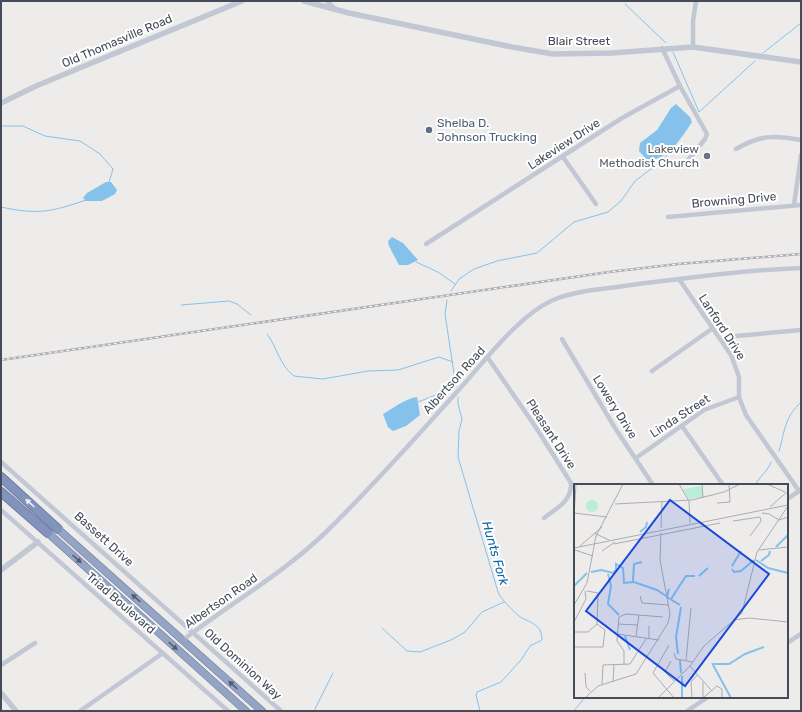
<svg xmlns="http://www.w3.org/2000/svg" width="802" height="712" font-family="Rubik,sans-serif">
<style>
.water{fill:#84c2eb}
.lines{fill:none;stroke-linecap:round;stroke-linejoin:round}
.stream{stroke:#84c2eb;stroke-width:1}
.trunk-casing{stroke:#6d7ea7;stroke-width:8}
.motorway-casing{stroke:#6d7ea7;stroke-width:10}
.minor{stroke:#c1c7d3;stroke-width:4.5}
.tertiary{stroke:#c1c7d3;stroke-width:5.5}
.trunk{stroke:#96a4c4;stroke-width:7}
.motorway{stroke:#8293bc;stroke-width:8}
.rail-casing{stroke:#adafb6;stroke-width:2.5}
.rail{stroke:#fff;stroke-width:1;stroke-dasharray:3;stroke-linecap:butt}
.oneway{fill:#eceff5}
.oneway2{fill:#545d6e}
.service-dot{fill:#5c6f8a;stroke:#fff;stroke-width:1.5}
.worship-dot{fill:#6b7280;stroke:#fff;stroke-width:1.5}
.labels{text-anchor:middle;stroke-width:4;stroke-linejoin:round;paint-order:stroke}
.street-label{font-size:12px;fill:#444b59;stroke:#fff}
.service-label{font-size:12px;fill:#4e5e75;stroke:#fff;text-anchor:start}
.worship-label{font-size:12px;fill:#5b616d;stroke:#fff;text-anchor:end}
.water-label{font-size:13px;font-style:italic;fill:#0b67a4;stroke:#fff}
.inset-river{fill:none;stroke:#84c2eb;stroke-width:2}
.inset-road{fill:none;stroke:#aaacb1;stroke-width:1}
.view{fill:#1848dc;fill-opacity:0.15;stroke:#1848dc;stroke-width:2}
.inset-edge{fill:none;stroke:#444b59;stroke-width:2}
</style>
<rect width="100%" height="100%" fill="#eeeceb"/>
<g class="water">
<path d="M 676,104 L 690,117 L 692,122 C 682,137 669,159 648,161 L 639,151 L 640,143 L 657,130 L 671,108 Z"/>
<polygon points="106,182 111,182 117,190 115,194 102,201 86,201 83,198 87,193"/>
<polygon points="392,237 403,243 418,260 408,265 399,265 389,246 388,241"/>
<path d="M 417,397 L 420,415 L 406,426 L 393,431 L 388,427 L 383,414 C 394,408 404,399 417,397 Z"/>
</g>
<g class="lines">
<g class="stream">
<polyline points="625,4 666,43"/>
<polyline points="673,52 699,112 755,61"/>
<polyline points="763,53 801,23"/>
<polyline points="1,126 23,126 45,136 80,141 100,154 113,169 109,182"/>
<path d="M 1,207 C 38,215 51,212 86,200"/>
<polyline points="416,262 438,272 455,284"/>
<polyline points="451,291 459,279 474,269 497,261 537,253 574,222 608,212 621,201 635,181 663,160 672,148"/>
<polyline points="181,305 229,301 237,304 251,315"/>
<path d="M 267,334 C 277,347 280,366 294,376 L 323,379 L 368,371 L 398,370 L 439,357 L 453,362"/>
<path d="M 458,397 L 458,404 L 462,419 L 459,431 L 458,457 L 498,592 C 500,598 513,611 519,616 C 529,623 542,623 542,640 L 530,646 L 521,660 L 501,682 L 477,692 L 476,695 L 480,711"/>
<polyline points="418,402 456,387 445,314 447,300"/>
<path d="M 779,451 C 785,431 784,418 801,402"/>
<path d="M 755,485 C 760,476 768,471 771,462"/>
<polyline points="382,628 407,651 420,652 451,640 465,632 482,612 504,602"/>
<polyline points="314,711 333,673"/>
<polyline points="574,711 585,697"/>
</g>
<defs>
<g id="trunk">
<polyline points="58,529 262,711"/>
<polyline points="48,533 246,711"/>
</g>
<g id="motorway">
<polyline points="1,477 58,529"/>
<polyline points="1,492 48,533"/>
</g>
</defs>
<use href="#trunk" class="trunk-casing"/>
<use href="#motorway" class="motorway-casing"/>
<g class="minor">
<polyline points="327,1 335,9"/>
<polyline points="693,47 693,21 696,1"/>
<polyline points="662,48 680,86 707,134 705,139 685,164"/>
<path d="M 736,149 C 760,135 774,135 801,140"/>
<polyline points="563,157 596,204"/>
<polyline points="794,205 801,155"/>
<polyline points="668,217 801,205"/>
<polyline points="426,244 622,118 680,86"/>
<polyline points="679,279 731,355 739,377 739,397 746,415 799,491"/>
<polyline points="562,339 615,428 653,485"/>
<polyline points="723,341 736,336 801,330"/>
<path d="M 488,358 L 535,426 L 571,483 C 572,501 557,508 544,518"/>
<polyline points="652,371 713,328"/>
<polyline points="682,426 723,485"/>
<polyline points="636,458 704,410 739,397"/>
<polyline points="1,462 281,711"/>
<polyline points="787,499 801,490"/>
<polyline points="1,510 228,711"/>
<path d="M 183,640 C 230,604 282,574 325,533 C 370,489 413,441 455,394 C 482,365 517,316 553,300 C 577,290 606,289 631,285 C 687,278 744,270 801,268"/>
<polyline points="787,643 801,634"/>
<polyline points="1,665 35,643"/>
<polyline points="80,711 163,653"/>
<polyline points="687,711 708,697"/>
</g>
<g class="tertiary">
<polyline points="304,1 349,13 512,47 553,54 612,53 693,47 801,62"/>
<polyline points="1,103 36,86 242,1"/>
<polyline points="1,570 38,542"/>
<polyline points="1,693 16,711"/>
</g>
<use href="#trunk" class="trunk"/>
<use href="#motorway" class="motorway"/>
<defs>
<polyline id="rail" points="1,360 609,272 678,264 801,254"/>
</defs>
<use href="#rail" class="rail-casing"/>
<use href="#rail" class="rail"/>
</g>
<defs><path id="oneway-solid" d="M-6-.8H1V-3.2L6.5 0L1 3.2V.8H-6Z"/></defs>
<use class="oneway" href="#oneway-solid" transform="translate(30 503) rotate(-138)"/>
<g class="oneway2">
<use href="#oneway-solid" transform="translate(77 559) rotate(42)"/>
<use href="#oneway-solid" transform="translate(136 598) rotate(-138)"/>
<use href="#oneway-solid" transform="translate(173 646) rotate(42)"/>
<use href="#oneway-solid" transform="translate(233 685) rotate(-138)"/>
</g>
<circle class="service-dot" cx="429" cy="130" r="4"/>
<circle class="worship-dot" cx="707" cy="156" r="4"/>
<g class="labels">
<g class="street-label">
<text transform="translate(117 41) rotate(-23)" y="4">Old Thomasville Road</text>
<text x="579" y="45">Blair Street</text>
<text transform="translate(564 144) rotate(-33)" y="4">Lakeview Drive</text>
<text transform="translate(734 200) rotate(-5)" y="4">Browning Drive</text>
<text transform="translate(722 327) rotate(57)" y="4">Lanford Drive</text>
<text transform="translate(454 380) rotate(-48)" y="4">Albertson Road</text>
<text transform="translate(615 407) rotate(58)" y="4">Lowery Drive</text>
<text transform="translate(680 416) rotate(-33)" y="4">Linda Street</text>
<text transform="translate(551 434) rotate(57)" y="4">Pleasant Drive</text>
<text transform="translate(104 539) rotate(42)" y="4">Bassett Drive</text>
<text transform="translate(221 601) rotate(-35)" y="4">Albertson Road</text>
<text transform="translate(121 603) rotate(41)" y="4">Triad Boulevard</text>
<text transform="translate(243 664) rotate(42)" y="4">Old Dominion Way</text>
</g>
<g class="service-label">
<text x="437" y="127">Shelba D.<tspan x="437" dy="14">Johnson Trucking</tspan></text>
</g>
<g class="worship-label">
<text x="699" y="153">Lakeview<tspan x="699" dy="14">Methodist Church</tspan></text>
</g>
<g class="water-label">
<text transform="translate(496 553) rotate(74)" y="5">Hunts Fork</text>
</g>
</g>
<g transform="translate(574 484)">
<rect width="214" height="214" fill="#eeeceb"/>
<path d="M 128,2 L 129,13 L 115,15 L 109,5 ZM12 22a6 6 0 1 1 12 0a6 6 0 1 1-12 0Z" fill="#b8eed7"/>
<path class="inset-river" d="M 66,48 L 72,43 L 73,38M 202,63 L 214,51M 182,76 L 194,84 L 214,89M 187,77 L 195,71 L 196,67M 158,82 L 167,67M 158,85 L 160,88 L 167,87 L 180,76M 17,88 L 27,86 L 39,89 L 42,86 L 42,80 L 49,84 L 50,99 L 60,98 L 83,106 L 92,112M 34,90 L 37,102 L 34,120 L 45,131M 125,92 L 134,84M 59,97 L 60,80 L 68,78M 0,102 L 13,89M 95,105 L 93,113 L 106,121M 97,115 L 112,92 L 121,92M 51,152 L 56,166M 104,170 L 102,153 L 107,123M 106,176 L 107,189M 138,179 L 157,214M 140,180 L 155,180 L 171,170 L 190,163M 108,192 L 108,214"/>
<path class="inset-road" d="M 105,0 L 115,17 L 116,39M 128,0 L 129,14M 193,0 L 211,8M 143,19 L 156,18 L 155,0M 41,20 L 118,16 L 150,8 L 166,0M 196,23 L 214,7M 0,29 L 33,33M 188,29 L 195,30 L 205,36 L 214,33M 0,32 L 2,0M 159,37 L 186,33 L 187,37 L 176,52M 87,44 L 88,18M 20,49 L 35,56M 40,60 L 146,39M 6,62 L 28,43M 0,64 L 214,21M 1,66 L 19,72M 185,66 L 214,63M 28,67 L 41,58M 66,112 L 68,119 L 94,121M 0,121 L 13,99 L 22,52 L 49,0M 159,136 L 175,134 L 214,138M 0,138 L 12,115 L 11,107M 44,140 L 64,141M 0,148 L 14,148 L 23,140 L 24,109 L 13,107M 43,150 L 85,156M 62,152 L 65,131M 75,155 L 75,142M 95,161 L 79,189 L 100,214M 0,163 L 29,163 L 31,146 L 23,140M 100,169 L 102,175 L 119,178M 112,176 L 117,124M 83,180 L 100,197M 50,181 L 50,167 L 43,157 L 45,133 L 52,130 L 89,133M 116,182 L 137,206M 91,188 L 97,177M 11,189 L 12,203 L 16,207M 39,198 L 40,181M 129,198 L 129,213M 28,200 L 29,181 L 56,180 L 72,155M 11,214 L 24,202 L 62,190 L 94,139 L 96,130 L 86,76 L 87,49M 84,214 L 116,182 L 130,162 L 168,129 L 183,68 L 214,22M 118,214 L 117,198 L 124,190M 129,214 L 143,202 L 148,205 L 148,214"/>
<path class="view" d="M 96,16 L 195,90 L 111,202 L 12,127 Z"/>
<rect width="214" height="214" class="inset-edge"/>
</g>
<rect width="802" height="712" fill="none" stroke="#444b59" stroke-width="4"/>
</svg>
